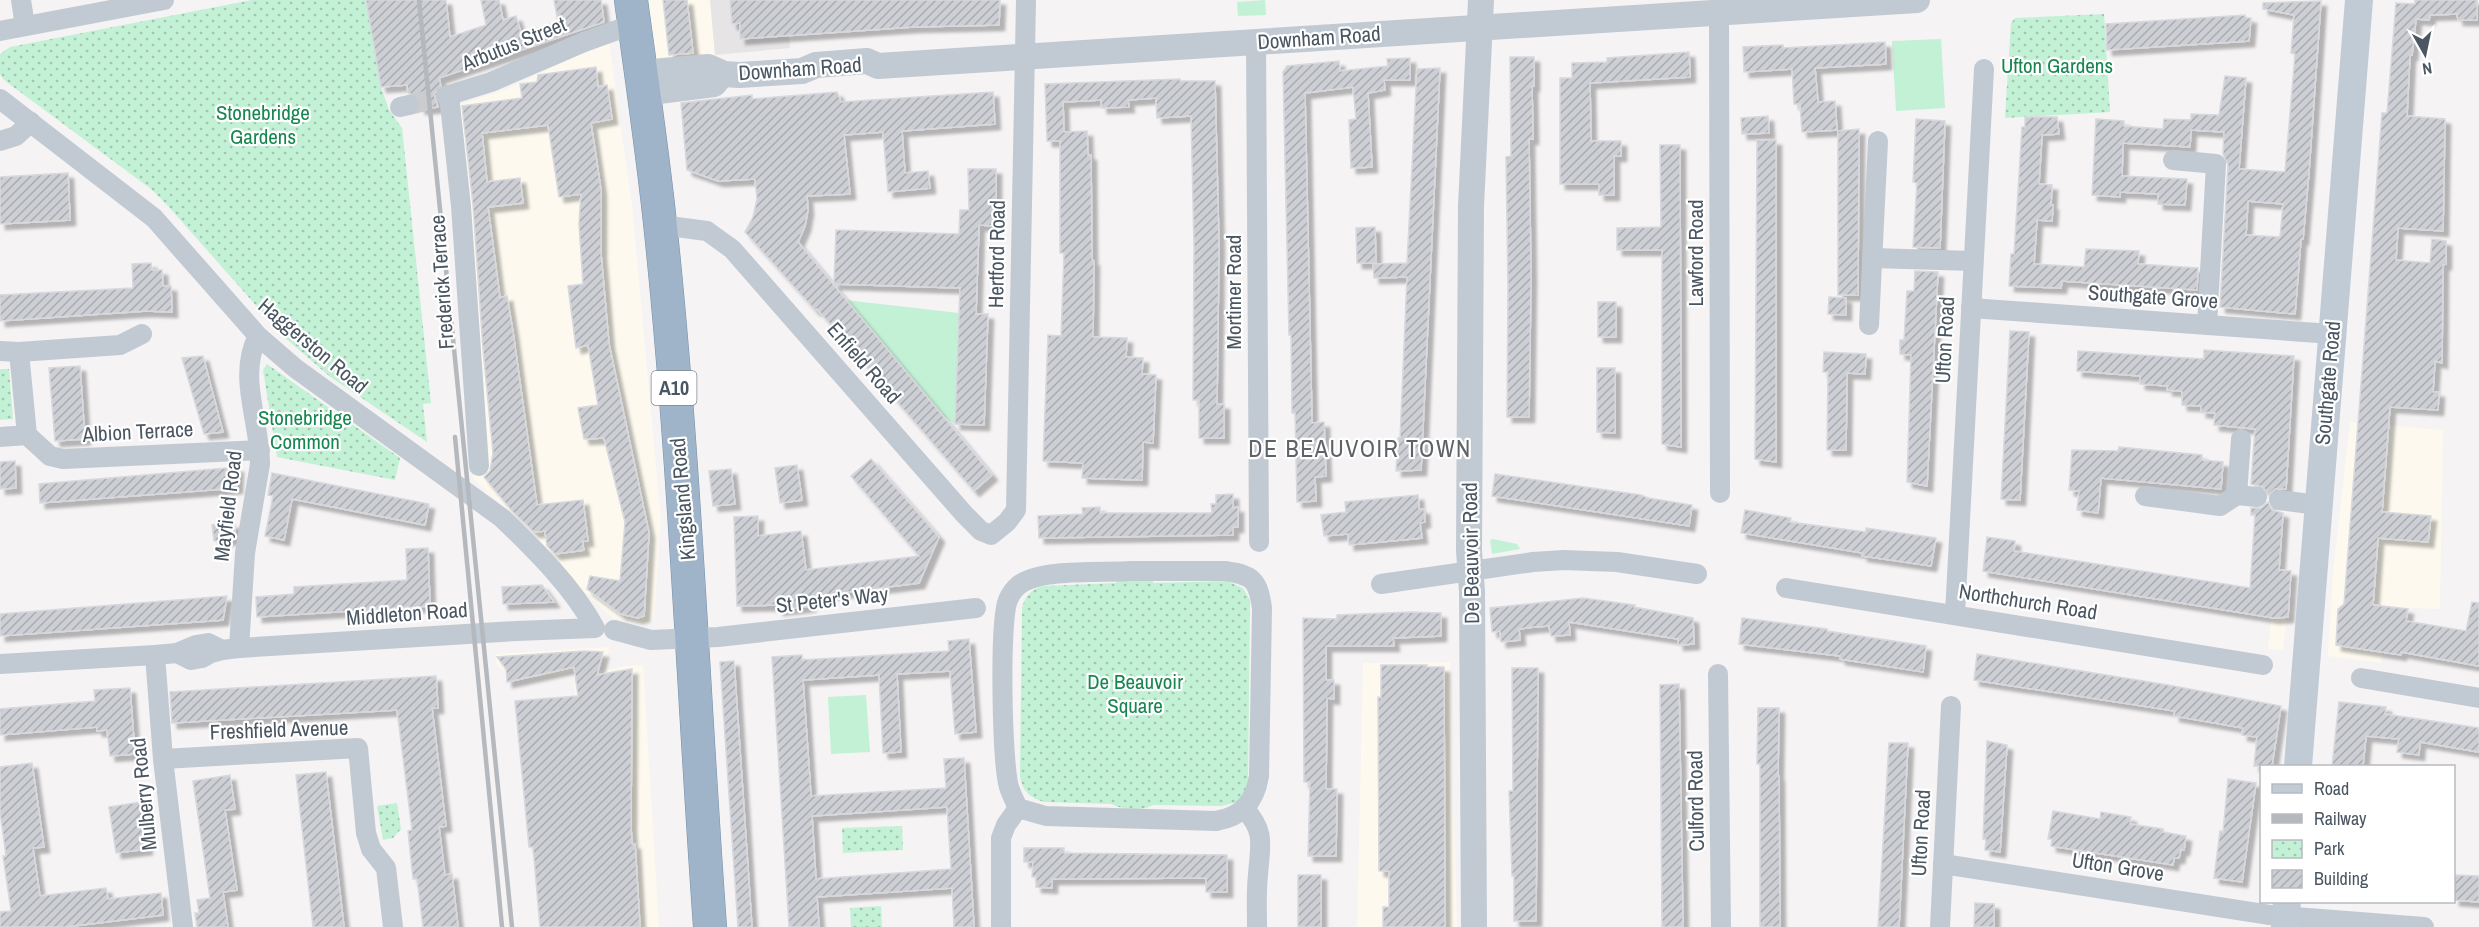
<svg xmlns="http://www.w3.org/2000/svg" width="2479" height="927" font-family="'Archivo Narrow',sans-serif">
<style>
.commercial{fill:#fdf9ef}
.education{fill:#e6e4e5}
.green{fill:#c3f1d5}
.park{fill:url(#park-dots)}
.building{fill:url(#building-hatch);stroke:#d7d9de;stroke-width:1.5;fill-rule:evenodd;filter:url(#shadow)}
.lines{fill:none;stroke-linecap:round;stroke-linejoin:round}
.minor-tunnel{stroke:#caccce;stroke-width:20;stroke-dasharray:20 10;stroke-linecap:butt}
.trunk-casing{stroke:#7690ad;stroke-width:34}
.minor{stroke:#c1cad2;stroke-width:20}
.tertiary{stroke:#c1cad2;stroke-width:26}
.secondary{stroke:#c1cbd6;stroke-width:28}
.trunk{stroke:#9fb4c9;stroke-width:33}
.rail{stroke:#b5b8bd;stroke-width:4.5}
.labels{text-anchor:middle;stroke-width:4.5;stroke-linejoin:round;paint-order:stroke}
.shield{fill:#fff;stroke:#808990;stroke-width:1.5}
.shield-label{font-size:20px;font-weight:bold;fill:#4a5661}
.street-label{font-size:21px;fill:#4a5661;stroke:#fff}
.park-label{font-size:21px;fill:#17864f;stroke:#fff}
.quarter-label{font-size:24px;letter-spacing:1.5px;fill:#5f6368;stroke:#fff}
</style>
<defs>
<pattern id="park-dots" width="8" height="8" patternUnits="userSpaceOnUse" patternTransform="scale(1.5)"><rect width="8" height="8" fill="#c3f1d5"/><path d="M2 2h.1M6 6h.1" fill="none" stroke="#a0c6b0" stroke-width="1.8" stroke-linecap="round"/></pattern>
<pattern id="building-hatch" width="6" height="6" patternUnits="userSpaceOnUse" patternTransform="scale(1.5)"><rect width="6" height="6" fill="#cdcfd5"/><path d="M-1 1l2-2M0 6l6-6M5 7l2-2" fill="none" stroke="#a8abb0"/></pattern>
<filter id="shadow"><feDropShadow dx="5.5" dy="5.5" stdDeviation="1.5" flood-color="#0004"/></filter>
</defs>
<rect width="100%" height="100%" fill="#f5f3f3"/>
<g class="commercial">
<polygon points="643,0 710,0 715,55 651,60"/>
<polygon points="609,41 632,205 661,519 654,620 644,623 613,618 584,592 512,515 474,479 452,107 504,90"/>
<polygon points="2350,422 2443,430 2440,609 2388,607 2381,663 2328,656 2333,571"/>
<polygon points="2276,569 2292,570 2283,650 2268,649"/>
<polygon points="609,647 608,660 564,674 505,680 505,673 497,665 495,654"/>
<polygon points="1450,662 1457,927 1357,927 1363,663"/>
<polygon points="643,665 659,927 581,927 585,786 574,683 600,671 626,666"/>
</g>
<polygon class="education" points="710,0 787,0 790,48 715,55"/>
<g class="green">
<polygon points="1265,0 1266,15 1238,16 1237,2"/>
<polygon points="1941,39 1945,108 1896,111 1892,41"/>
<polygon points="845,300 959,313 955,424 945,417"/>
<polygon points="1493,539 1517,544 1520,549 1492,554 1490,540"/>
<polygon points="866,695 870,752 831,754 828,697"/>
</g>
<g class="park">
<polygon points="252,0 366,0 381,87 389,110 402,128 431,403 423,404 427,442 329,376 282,335 169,207 151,189 4,80 0,74 0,54 10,47"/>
<polygon points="2104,14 2110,112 2005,118 2011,23 2015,18"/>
<polygon points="267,364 400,458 395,480 277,457 263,370"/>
<polygon points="0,369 9,369 13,419 0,420"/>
<path d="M 1150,578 L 1154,583 L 1227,581 L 1243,588 L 1250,600 L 1248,790 L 1237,802 L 1222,806 L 1153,805 C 1144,811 1121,810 1112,804 L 1044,802 C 1030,798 1022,791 1020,776 L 1022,608 C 1025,596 1031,589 1044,586 L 1116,583 L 1117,581 Z"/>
<polygon points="397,803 401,829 393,838 383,840 377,806"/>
<polygon points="902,826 903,850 843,853 842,828"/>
<polygon points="881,906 882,927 851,927 850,908"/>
</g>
<g class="building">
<polygon points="366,0 446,0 450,37 486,25 481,0 499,0 503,20 516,16 521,33 558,22 554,0 601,0 604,22 439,78 441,86 434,94 438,107 420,109 418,97 408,93 407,85 381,87"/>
<polygon points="663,0 687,0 693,53 669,55"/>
<polygon points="730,0 1000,0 999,25 913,27 740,39 740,23 732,24"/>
<polygon points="2415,0 2477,0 2477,20 2458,20 2457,14 2430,15 2429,20 2416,19 2412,55 2410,55 2407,116 2445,119 2443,231 2398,228 2396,260 2430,263 2432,239 2446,241 2446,264 2443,265 2442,363 2435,361 2433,392 2439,392 2438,410 2390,407 2382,512 2431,516 2428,542 2378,538 2373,605 2408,609 2406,621 2466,631 2472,602 2479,603 2479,666 2401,652 2401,655 2336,645 2338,609 2344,604 2382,113 2387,113 2396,3 2415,4"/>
<path d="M 2321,1 L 2309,172 L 2303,239 L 2301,239 L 2295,314 L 2220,307 L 2228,165 L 2223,154 L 2224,132 L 2191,130 L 2190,147 L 2123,143 L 2122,176 L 2187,179 L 2185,205 L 2158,204 L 2158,194 L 2120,192 L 2120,197 L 2092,195 L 2096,119 L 2124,121 L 2124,126 L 2163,129 L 2164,119 L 2191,120 L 2191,114 L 2219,115 L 2225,76 L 2246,78 L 2239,169 L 2285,172 L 2295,54 L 2291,53 L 2294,15 L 2263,9 L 2263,3 ZM 2248,201 L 2283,204 L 2280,237 L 2246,235 Z"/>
<polygon points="2245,15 2246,18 2251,18 2249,41 2107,50 2106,24"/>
<polygon points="1885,42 1886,64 1815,68 1818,102 1835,101 1837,130 1802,132 1800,104 1794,104 1792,69 1744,72 1743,47 1783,45 1783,48"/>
<polygon points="1689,52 1690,77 1590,83 1591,141 1621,141 1621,156 1614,156 1614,195 1599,195 1599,184 1560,184 1560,78 1572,78 1572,63 1607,62 1607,58"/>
<polygon points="1510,57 1534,57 1534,86 1532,86 1533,139 1529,139 1531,277 1529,417 1507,417 1508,287 1506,157 1511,156"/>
<polygon points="1410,58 1410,80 1384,80 1385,90 1368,93 1372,167 1351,168 1349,120 1356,119 1353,87 1305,93 1312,423 1324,422 1326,476 1315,477 1316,501 1297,502 1295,413 1292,413 1291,335 1289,335 1283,72 1287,66 1339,61 1340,71 1388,66 1387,59"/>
<polygon points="596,67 598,87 607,85 612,119 591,123 601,190 601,254 609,344 649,533 644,616 638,618 621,614 587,589 590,576 620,581 625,522 604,438 584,439 578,408 598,405 588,345 576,348 568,286 583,284 579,224 581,194 559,197 548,125 482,133 487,182 520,178 523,203 488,207 500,298 507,296 513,332 537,505 583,500 588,541 582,541 584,550 555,554 547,546 545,531 534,532 513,512 484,477 490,471 493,453 483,349 473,205 462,106 522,98 520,84 537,82 538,75"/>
<polygon points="1440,68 1421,470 1396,471 1398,438 1400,438 1407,277 1374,278 1373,264 1407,263 1417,69"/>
<polygon points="1180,79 1180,81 1215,81 1219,247 1217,404 1224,404 1224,438 1199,438 1199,400 1193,400 1194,248 1191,116 1157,118 1156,98 1128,100 1129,107 1102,108 1101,100 1063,102 1064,132 1087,131 1088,155 1091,155 1092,260 1094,261 1093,337 1127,338 1126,357 1143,358 1142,374 1156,375 1153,443 1143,442 1142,480 1082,478 1083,463 1043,461 1048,335 1061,336 1064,253 1060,253 1060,141 1047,141 1045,84"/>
<polygon points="837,92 841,102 993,92 995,124 902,131 905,173 928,171 930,188 888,192 883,132 844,135 850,194 807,196 808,210 805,226 798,242 992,475 974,491 817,309 815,310 745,232 753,217 757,199 755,179 718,181 687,170 681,103 752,95 752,99"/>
<polygon points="1768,116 1769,133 1742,134 1741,118"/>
<polygon points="2025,117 2057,117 2059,134 2042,135 2039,184 2052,185 2051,205 2053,205 2052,221 2037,220 2034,264 2084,267 2086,249 2139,251 2138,264 2198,268 2197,290 2062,281 2061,288 2009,286 2011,254 2014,254 2022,127 2025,127"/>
<polygon points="1916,119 1945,121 1940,248 1913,247 1917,183 1913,182"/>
<polygon points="1859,129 1858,295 1838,295 1838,131"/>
<polygon points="1757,140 1776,140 1776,462 1755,459"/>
<polygon points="1660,145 1680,145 1681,447 1662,444 1662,250 1617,250 1617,228 1661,227"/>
<polygon points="968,169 996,169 996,226 979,225 976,314 988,314 984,425 955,424 960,288 834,284 836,230 959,234 960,210 969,210"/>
<polygon points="68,173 70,220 0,224 0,177"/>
<polygon points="1375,227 1376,263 1357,263 1356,228"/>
<polygon points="151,263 152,270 162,270 163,286 171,286 172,312 146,311 0,321 0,295 133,288 132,264"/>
<polygon points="1915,271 1938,272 1927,486 1907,482 1911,355 1900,354 1900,340 1904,340 1907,291 1914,291"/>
<polygon points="1829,297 1846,298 1846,315 1828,314"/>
<rect x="1598" y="302" width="18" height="35"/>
<polygon points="2010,331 2029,332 2020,500 2001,499"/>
<polygon points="2204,350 2294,356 2286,489 2275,489 2268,495 2263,487 2251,484 2255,429 2214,425 2215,413 2201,412 2201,406 2182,405 2182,391 2167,390 2168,386 2140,384 2140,376 2077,371 2078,351 2204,359"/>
<polygon points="1824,352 1866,354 1865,374 1847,373 1846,450 1827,450 1828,372 1823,372"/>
<polygon points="203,356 223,432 204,434 182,358"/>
<polygon points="80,366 85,439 55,441 49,368"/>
<polygon points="1597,368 1615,368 1615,433 1597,432"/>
<polygon points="2119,447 2202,455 2202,460 2223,462 2221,489 2101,478 2098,513 2077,510 2079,491 2069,490 2072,450 2118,451"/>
<polygon points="871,459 939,537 919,583 809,597 810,606 778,610 777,605 737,606 734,517 758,516 758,536 801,531 806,570 919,556 851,476"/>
<polygon points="15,461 16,488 0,489 0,462"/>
<polygon points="797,465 802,500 780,503 775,468"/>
<polygon points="238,467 237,488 40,503 39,484"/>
<polygon points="731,469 735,504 713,506 709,471"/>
<polygon points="272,473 429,504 425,525 292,499 284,540 265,536 273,496 268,495"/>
<polygon points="1495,474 1641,495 1648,498 1692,505 1689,526 1492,496"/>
<polygon points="1233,494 1233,508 1238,507 1238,527 1233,527 1233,535 1039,538 1038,516 1083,514 1082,508 1100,507 1100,513 1212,513 1211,504 1216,504 1216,495"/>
<polygon points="1418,495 1419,509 1424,509 1425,522 1420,523 1422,538 1349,545 1348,534 1324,536 1321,515 1346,512 1345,502"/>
<polygon points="2268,502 2272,510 2283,513 2279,570 2291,571 2288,617 2274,618 1983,571 1987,537 2015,541 2014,551 2250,588 2255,515 2251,515 2251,508 2261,508"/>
<polygon points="1745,510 1791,518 1790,522 1866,532 1866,528 1936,538 1931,566 1862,556 1863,553 1741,533"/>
<polygon points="235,523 235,539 214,541 212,525"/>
<polygon points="428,548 430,606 257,617 256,597 294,594 294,587 407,580 406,549"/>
<polygon points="542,585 554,602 503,604 502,587"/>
<polygon points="227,596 223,620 0,636 0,614"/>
<polygon points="1583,598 1635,605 1634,607 1693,618 1694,644 1678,645 1678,639 1569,622 1570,635 1551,636 1549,626 1534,627 1519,629 1520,640 1501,642 1500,631 1492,632 1490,608"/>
<polygon points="1411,612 1441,613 1441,636 1393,638 1394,646 1326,646 1326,680 1334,680 1334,699 1327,698 1326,789 1337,789 1336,856 1308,856 1310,782 1304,782 1303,618 1337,619 1337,615"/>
<polygon points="1742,618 1827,629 1827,631 1926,646 1923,672 1840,659 1840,656 1739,644"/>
<path d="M 969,639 L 976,732 L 955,734 L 950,671 L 897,674 L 901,752 L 883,753 L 879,675 L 803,680 L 811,796 L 946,788 L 944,759 L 964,758 L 974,927 L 954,927 L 952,888 L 817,897 L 819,927 L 789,927 L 772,657 L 802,655 L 802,660 L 949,651 L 948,641 ZM 947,807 L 951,869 L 816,879 L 812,816 Z"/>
<polygon points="584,651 603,652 597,675 632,669 631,827 632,844 635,844 640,927 540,927 533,847 529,847 515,701 578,696 574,667 507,682 506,669 497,657"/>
<polygon points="1977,654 2168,685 2281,706 2272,766 2254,766 2257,737 2242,735 2243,728 2174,716 2175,711 1974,680"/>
<polygon points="734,661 752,927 738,927 720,662"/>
<polygon points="1381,665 1427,665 1427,667 1444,667 1445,927 1383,927 1383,907 1389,907 1389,871 1379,871 1378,697 1381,698"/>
<polygon points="1512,668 1538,668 1536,921 1514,921 1514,876 1512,876 1509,791 1513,791"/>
<polygon points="436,676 438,708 432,708 446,826 439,827 445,875 452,874 458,927 423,927 417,879 413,879 408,831 412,830 397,710 172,723 170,692"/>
<polygon points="1679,684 1683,927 1662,927 1660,685"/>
<polygon points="130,688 135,754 110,756 107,730 97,731 97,727 0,735 0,709 95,701 94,690"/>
<polygon points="2339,702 2386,707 2385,714 2479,728 2479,752 2420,742 2419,755 2397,752 2399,739 2366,736 2363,766 2332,766"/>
<polygon points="1758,708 1779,708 1778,776 1779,776 1780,927 1760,927 1760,764 1757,764"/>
<polygon points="1987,741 2007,745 2000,852 1985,850 1986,839 1983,839"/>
<polygon points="1889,743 1908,743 1899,927 1878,927"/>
<polygon points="32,763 44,847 33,848 40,896 106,888 108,899 161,893 163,915 65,927 0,927 0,912 11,911 3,856 6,856 0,812 0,767"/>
<polygon points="326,772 344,927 313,927 296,775"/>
<polygon points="230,775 235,809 225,810 237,890 223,892 228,927 197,927 195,913 199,913 197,900 210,898 193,781"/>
<polygon points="2228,779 2256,783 2242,882 2214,878 2220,831 2223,832"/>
<polygon points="140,802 147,849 116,853 109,807"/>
<polygon points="2053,811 2100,819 2101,812 2131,817 2130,824 2163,829 2163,832 2186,836 2184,850 2181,849 2179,858 2174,858 2173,865 2051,846 2052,839 2048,839"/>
<polygon points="1024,848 1064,848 1064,853 1227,855 1227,892 1206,892 1206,878 1052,879 1052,888 1036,887 1036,877 1032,877 1033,862 1024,862"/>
<rect x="1298" y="875" width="23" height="52"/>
<polygon points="2454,875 2479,876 2479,902 2454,900"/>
<polygon points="1975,903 1994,904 1994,927 1974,927"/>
</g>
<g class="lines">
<polyline class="minor-tunnel" points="409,105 446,96"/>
<defs>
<path id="trunk" d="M 631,0 C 641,74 652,148 660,223 C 685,457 693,692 710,927"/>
</defs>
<use href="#trunk" class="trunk-casing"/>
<g class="minor">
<polyline points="21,0 25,26"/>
<polyline points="1719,12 1720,493"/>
<polyline points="0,31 164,0"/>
<polyline points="1256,42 1259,542"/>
<polyline points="449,95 461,206 479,466"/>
<polyline points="446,96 491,82 584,42 634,24"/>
<path d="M 0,99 L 154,218 L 258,336 L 295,368 L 502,518 C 536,551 572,586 595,628 L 516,631 L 239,648 L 222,650 L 211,653 L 202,658 L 191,660 L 177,653"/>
<polyline points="400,107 409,105"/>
<polyline points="0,141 16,136 31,122"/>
<polyline points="2173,160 2216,164 2207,325"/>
<polyline points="661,225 707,231 732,249 965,515 981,531 991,535 1007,522 1016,510 1026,0"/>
<polyline points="1872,258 1973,261"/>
<polyline points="1971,308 2332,334"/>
<polyline points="1869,325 1878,141"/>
<polyline points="0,351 19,352 120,345 142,334"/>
<polyline points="27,435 50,456 63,459 260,450"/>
<polyline points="0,437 27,435 19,352"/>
<polyline points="2237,495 2241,439"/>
<polyline points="2145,496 2220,506 2237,495 2257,497"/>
<polyline points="2279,500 2318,505"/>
<path d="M 1131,571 L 1225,571 C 1253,575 1258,580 1262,608 L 1259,776 C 1255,801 1242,817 1216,821 L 1046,816 L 1018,808 C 1015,801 1011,794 1009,787 C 1002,763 999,621 1008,600 C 1010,595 1015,588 1019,585 C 1041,568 1103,573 1131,571 Z"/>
<polyline points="1381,584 1533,562 1564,560 1617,562 1697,574"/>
<polyline points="1786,588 2263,665"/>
<polyline points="1955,614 1984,69"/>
<polyline points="614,630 651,640 718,637 976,608"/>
<path d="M 239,648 L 245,553 L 260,464 C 260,421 237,376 258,336"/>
<polyline points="155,655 163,759 183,927"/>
<polyline points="0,664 155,655 177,653 196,645 208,643 222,650"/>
<polyline points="1718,674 1721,927"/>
<polyline points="2361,678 2479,698"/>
<polyline points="163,759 358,748 366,833 371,849 386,868 393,927"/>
<path d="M 1245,809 C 1266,833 1260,845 1258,875 C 1256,892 1257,910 1257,927"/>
<polyline points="1943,864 2270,915 2424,927"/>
<polyline points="1001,927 1001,838 1006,825 1018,808"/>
<polyline points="1940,927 1951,706"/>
</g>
<g class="tertiary">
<polyline points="641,73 708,67 724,74 739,75 802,71 816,65 867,61 878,66 1917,0"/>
<polyline points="643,93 714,84 719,78"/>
<polyline points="1474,927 1472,591 1469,551 1471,206 1481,0"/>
</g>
<g class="secondary">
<polyline points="2298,766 2359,0"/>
<polyline points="2285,927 2287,902"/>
</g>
<use href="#trunk" class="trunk"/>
<g class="rail">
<polyline points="419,0 512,927"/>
<polyline points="455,437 502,927"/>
</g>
</g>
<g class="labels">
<rect class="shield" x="651.5" y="371" width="45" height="34" rx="4.5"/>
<g class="shield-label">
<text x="674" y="395">A10</text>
</g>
<g class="street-label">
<text transform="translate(1319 38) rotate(-4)" y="7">Downham Road</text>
<text transform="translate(514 44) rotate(-22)" y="7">Arbutus Street</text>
<text transform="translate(800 69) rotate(-4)" y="7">Downham Road</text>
<text transform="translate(1696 253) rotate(-90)" y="7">Lawford Road</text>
<text transform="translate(997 254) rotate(-89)" y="7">Hertford Road</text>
<text transform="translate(442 282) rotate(-94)" y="7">Frederick Terrace</text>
<text transform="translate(1234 292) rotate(-90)" y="7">Mortimer Road</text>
<text transform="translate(2153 297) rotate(4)" y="7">Southgate Grove</text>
<text transform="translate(1945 340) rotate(-87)" y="7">Ufton Road</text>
<text transform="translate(313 346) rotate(40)" y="7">Haggerston Road</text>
<text transform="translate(864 363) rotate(49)" y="7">Enfield Road</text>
<text transform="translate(2328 383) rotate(-85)" y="7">Southgate Road</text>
<text transform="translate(138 432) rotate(-3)" y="7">Albion Terrace</text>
<text transform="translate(683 499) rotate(-95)" y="7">Kingsland Road</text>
<text transform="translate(228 506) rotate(-83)" y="7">Mayfield Road</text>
<text transform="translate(1471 553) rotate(-91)" y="7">De Beauvoir Road</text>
<text transform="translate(832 600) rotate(-6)" y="7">St Peter's Way</text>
<text transform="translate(2028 602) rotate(9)" y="7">Northchurch Road</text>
<text transform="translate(407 614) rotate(-4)" y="7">Middleton Road</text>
<text transform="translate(279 730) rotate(-2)" y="7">Freshfield Avenue</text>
<text transform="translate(144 794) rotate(-96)" y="7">Mulberry Road</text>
<text transform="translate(1696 801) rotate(-91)" y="7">Culford Road</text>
<text transform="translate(1921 833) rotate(-87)" y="7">Ufton Road</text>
<text transform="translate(2118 867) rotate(9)" y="7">Ufton Grove</text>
</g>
<g class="park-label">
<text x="2057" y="73">Ufton Gardens</text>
<text x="263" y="120">Stonebridge<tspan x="263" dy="24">Gardens</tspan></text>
<text x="305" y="425">Stonebridge<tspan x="305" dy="24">Common</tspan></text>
<text x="1135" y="689">De Beauvoir<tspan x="1135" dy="24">Square</tspan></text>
</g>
<g class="quarter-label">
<text x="1360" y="457">DE BEAUVOIR TOWN</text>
</g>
</g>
<rect x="2260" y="765" width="195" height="138" fill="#ffffff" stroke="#b7bbc0" stroke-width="1.5"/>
<rect x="2272" y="784" width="30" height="9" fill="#c1cbd6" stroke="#b7bbc0" stroke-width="1.5"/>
<text x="2314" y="795" font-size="18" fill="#4a5661">Road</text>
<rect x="2272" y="814" width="30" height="9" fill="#b5b8bd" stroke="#b7bbc0" stroke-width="1.5"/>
<text x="2314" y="825" font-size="18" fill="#4a5661">Railway</text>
<rect x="2272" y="840" width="30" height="18" fill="url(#park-dots)" stroke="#b7bbc0" stroke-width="1.5"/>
<text x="2314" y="855" font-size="18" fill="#4a5661">Park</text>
<rect x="2272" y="870" width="30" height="18" fill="url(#building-hatch)" stroke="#b7bbc0" stroke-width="1.5"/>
<text x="2314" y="885" font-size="18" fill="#4a5661">Building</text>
<g transform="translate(2425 54) rotate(171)" stroke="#ffffff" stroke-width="4.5" paint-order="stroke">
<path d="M0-4.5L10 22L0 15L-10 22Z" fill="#4a5661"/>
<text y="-9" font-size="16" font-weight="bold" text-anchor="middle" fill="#4a5661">N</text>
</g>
</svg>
